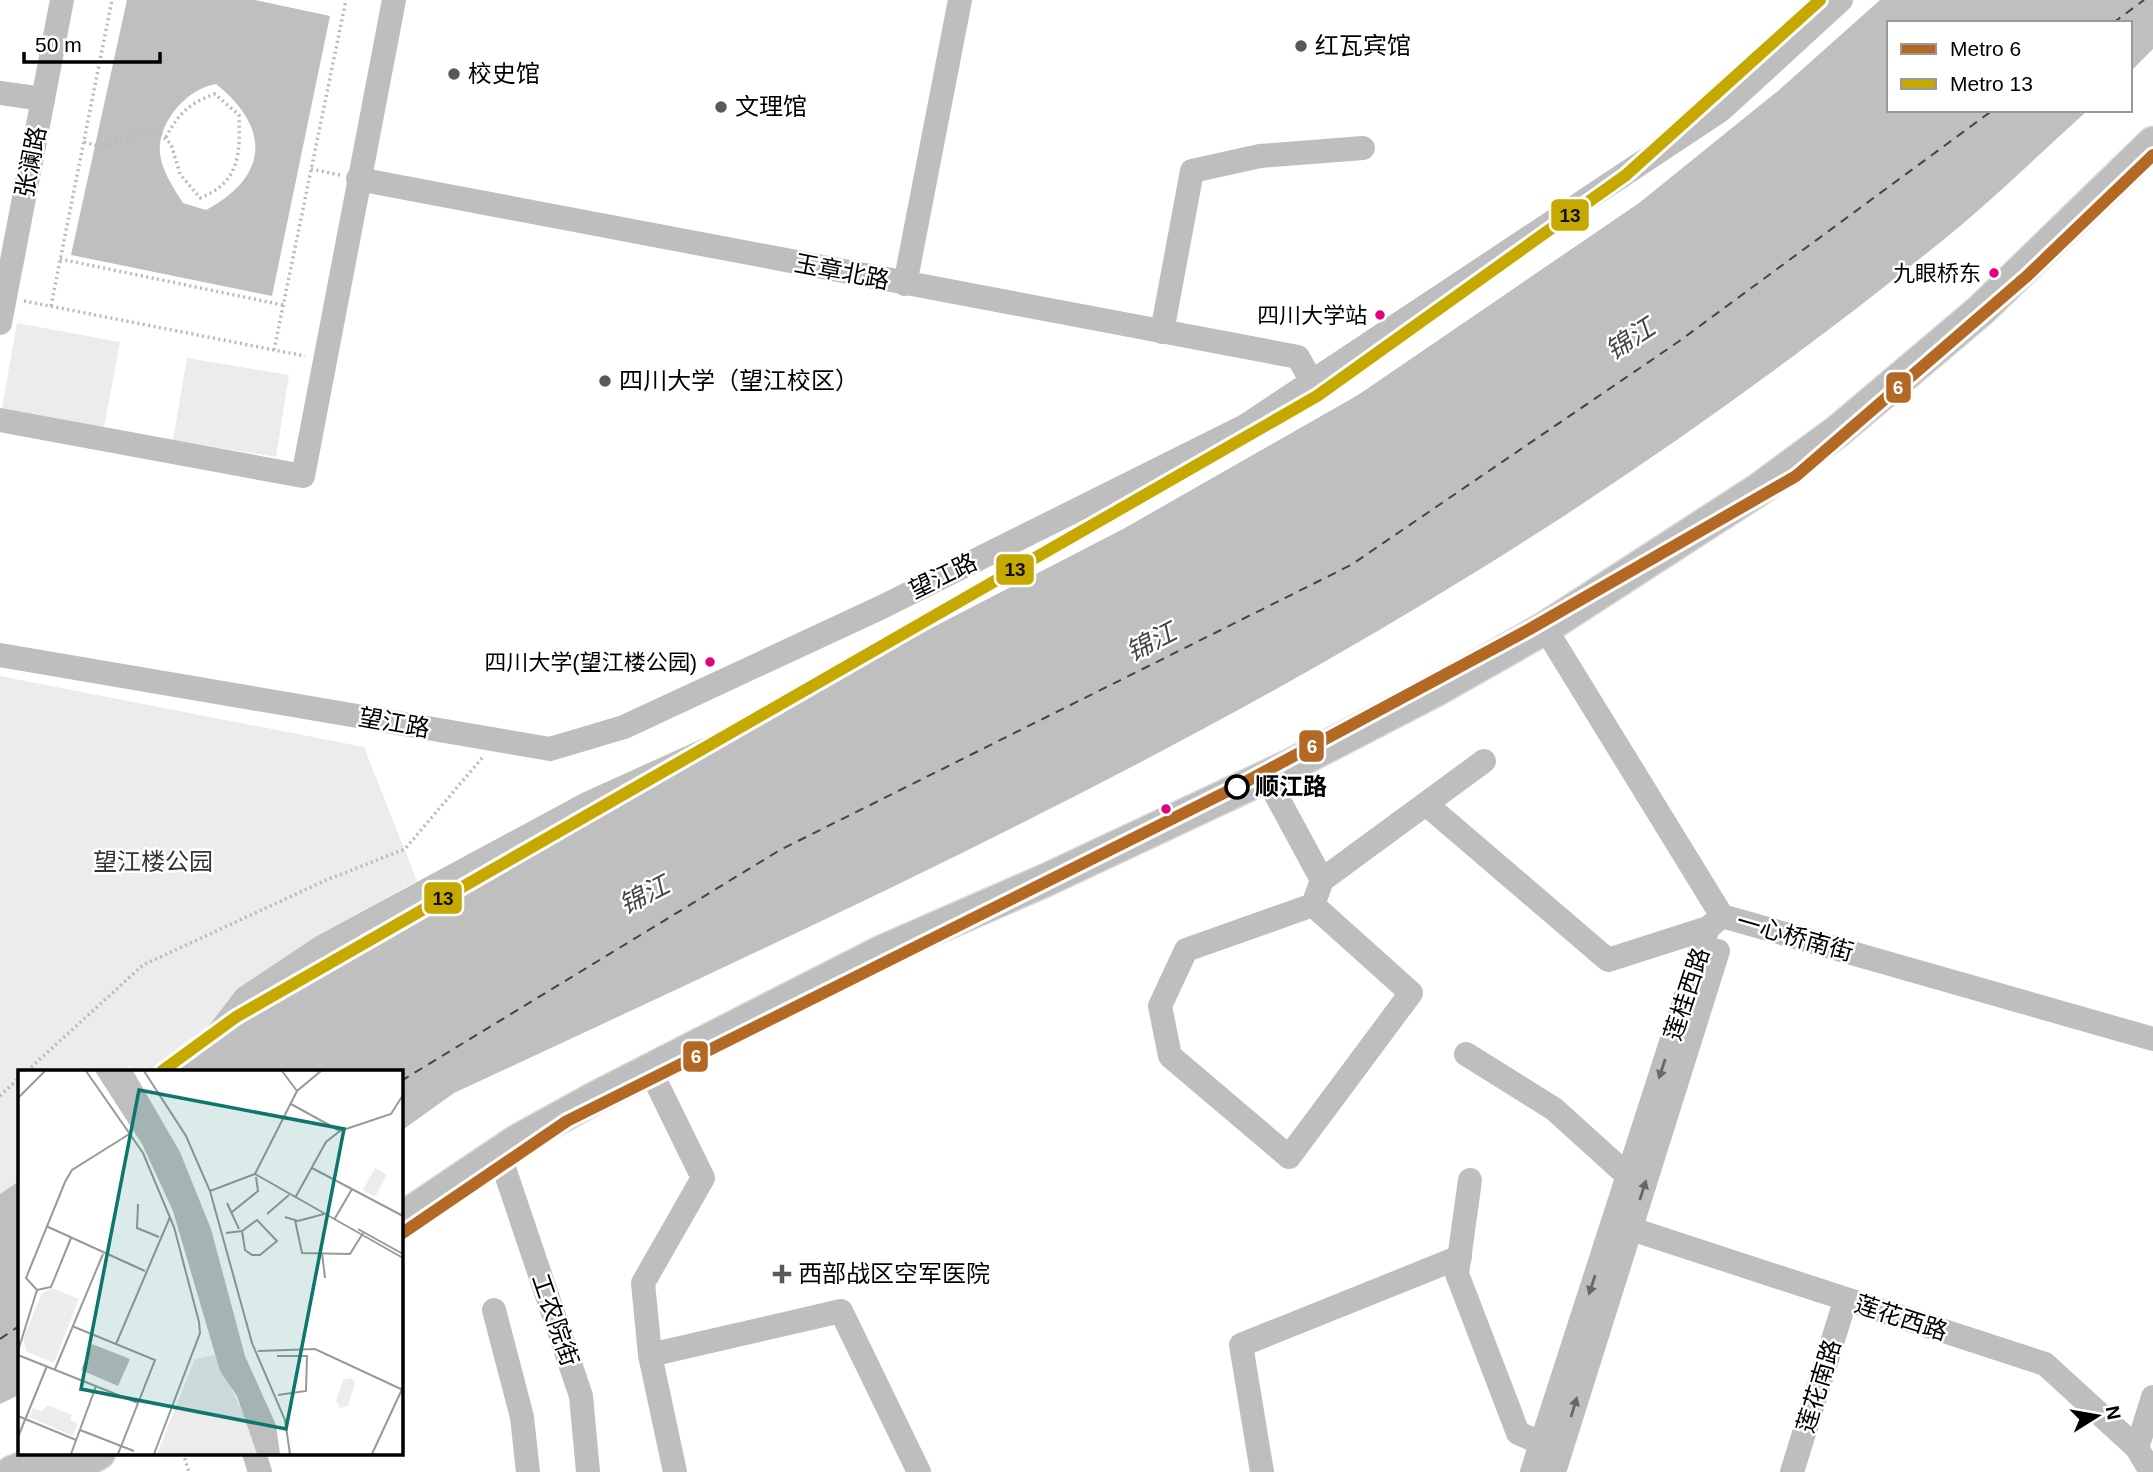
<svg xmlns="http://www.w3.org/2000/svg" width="2153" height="1472" font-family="Helvetica,'Noto Sans SC',sans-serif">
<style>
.green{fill:#ececec}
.water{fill:#bfbfbf;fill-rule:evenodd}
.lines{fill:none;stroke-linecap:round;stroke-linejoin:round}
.ferry{stroke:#444;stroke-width:2;stroke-dasharray:9 7;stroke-linecap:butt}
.major-casing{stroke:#dbdbdb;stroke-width:35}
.path{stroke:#b9b9b9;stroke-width:3.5;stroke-dasharray:2 3.5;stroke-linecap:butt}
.minor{stroke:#bebebe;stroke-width:24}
.major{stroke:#bebebe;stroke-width:32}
.metro-1-casing{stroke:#fff;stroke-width:18}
.metro-2-casing{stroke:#fff;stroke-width:18}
.metro-1{stroke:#b36924;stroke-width:12}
.metro-2{stroke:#c5a900;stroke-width:12}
.oneway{fill:#686868}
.poi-dot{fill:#595959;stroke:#fff;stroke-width:2.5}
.bus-dot{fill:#e5007d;stroke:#fff;stroke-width:2.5}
.stop-dot{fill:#fff;stroke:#000;stroke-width:3.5}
.labels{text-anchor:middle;stroke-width:5;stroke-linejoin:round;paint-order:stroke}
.bus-label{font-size:22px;fill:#000;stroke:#fff;text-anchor:end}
.poi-label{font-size:24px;fill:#000;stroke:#fff;text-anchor:start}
.street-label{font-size:24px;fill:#000;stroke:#fff}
.stop-label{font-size:24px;font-weight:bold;fill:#000;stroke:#fff;text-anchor:start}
.park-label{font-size:24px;fill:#333;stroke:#fff}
.water-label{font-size:26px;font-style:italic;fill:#444;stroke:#fff}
.inset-river{fill:none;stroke:#bfbfbf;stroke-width:3.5}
.inset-road{fill:none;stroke:#999;stroke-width:2}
.view{fill:#0f766e;fill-opacity:0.15;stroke:#0f766e;stroke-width:3.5}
.inset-edge{fill:none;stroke:#000;stroke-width:3.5}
.line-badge{stroke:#fff;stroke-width:2.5}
.badge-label{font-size:19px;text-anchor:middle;font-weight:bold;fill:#fff}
.pale-badge-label{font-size:19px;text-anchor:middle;font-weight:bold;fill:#111}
</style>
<rect width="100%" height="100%" fill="#fff"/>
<g class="green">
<polygon points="17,323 120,342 104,428 2,408"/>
<polygon points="187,358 289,375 276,457 173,440"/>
<polygon points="0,676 364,747 417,881 315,937 237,989 174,1071 19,1071 19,1181 0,1194"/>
</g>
<g class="water">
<path d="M 127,0 L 255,0 L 330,16 L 272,296 L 71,255 ZM 216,84 C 271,128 269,176 206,210 L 183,203 C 174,189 162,171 160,154 C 157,123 186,89 216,84 Z"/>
<path d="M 1880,0 L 2153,0 L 2153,49 L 2130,72 L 2130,23 L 1889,23 L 1889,110 L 2088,110 C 2038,155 1990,203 1937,245 C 1793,361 1640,470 1482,568 C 1156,771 802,931 454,1093 L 401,1131 L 401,1071 L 174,1071 L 237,989 L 315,937 L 582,793 L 825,683 L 1123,529 L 1358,395 L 1639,203 L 1779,90 Z"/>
<polygon points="19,1181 19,1395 0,1404 0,1194"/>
</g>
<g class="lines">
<g class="ferry">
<polyline points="2113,23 2144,0"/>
<polyline points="401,1081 780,850 1351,565 1678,342 1993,110"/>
<polyline points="0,1339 19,1326"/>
</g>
<defs>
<g id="major">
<polyline points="401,1219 517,1141 595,1098 881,952 1046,880 1291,765 1434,691 1545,628 1758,490 1838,431 1980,311 2153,143"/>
<polyline points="12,1472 62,1453"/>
<polyline points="67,1472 99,1453"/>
</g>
</defs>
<use href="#major" class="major-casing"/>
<g class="path">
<path d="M 84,142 L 102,147 L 154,128 L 171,144 L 180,174 L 200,198 C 241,182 240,152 239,115 L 215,94 C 189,103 178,114 165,139"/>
<polyline points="311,169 340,175"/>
<polyline points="60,259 283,305"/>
<polyline points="24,301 305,356"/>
<polyline points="51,306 112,0"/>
<polyline points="274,350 346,0"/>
<polyline points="27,1071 143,965 324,881 405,849 482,758"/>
<polyline points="0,1096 19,1078"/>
<polyline points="183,1453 189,1472"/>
</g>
<g class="minor">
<polyline points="0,93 43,99"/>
<polyline points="358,179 1298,357 1312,382"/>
<polyline points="905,284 960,0"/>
<polyline points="0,323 62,0"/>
<polyline points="1162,332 1192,171 1260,156 1363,148"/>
<polyline points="0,420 303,476 394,0"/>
<polyline points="1545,628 1722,916 2153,1039"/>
<polyline points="0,655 550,749 624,727 882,607 1245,426 1721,110 1841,0"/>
<polyline points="1275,793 1322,880 1313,905 1411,993 1289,1157 1170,1056 1160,1006 1186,950 1313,905"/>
<polyline points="1427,805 1608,960 1708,928"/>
<polyline points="1322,880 1484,761"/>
<polyline points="1466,1054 1554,1109 1628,1176"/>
<polyline points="658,1086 703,1178 643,1283 650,1355 675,1472"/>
<polyline points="505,1171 581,1396 588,1472"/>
<polyline points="1470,1180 1457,1274 1518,1433 1541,1443"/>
<polyline points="1613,1223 2045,1364 2137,1448 2151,1472"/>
<polyline points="494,1310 522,1417 528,1472"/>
<polyline points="650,1355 841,1311 919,1472"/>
<polyline points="2137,1448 2153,1397"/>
<polyline points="254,1453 260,1472"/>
<polyline points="1262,1472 1241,1345 1460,1257"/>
<polyline points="1532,1472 1708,928 1722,916"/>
<polyline points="1554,1472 1718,951"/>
<polyline points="1792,1472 1845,1301"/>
</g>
<use href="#major" class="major"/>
<defs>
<polyline id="metro-1" points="401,1234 567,1121 1236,787 1528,630 1796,476 2027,276 2153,155"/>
<polyline id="metro-2" points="162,1071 236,1017 1317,396 1626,175 1820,0"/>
</defs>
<use href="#metro-1" class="metro-1-casing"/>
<use href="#metro-2" class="metro-2-casing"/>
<use href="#metro-1" class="metro-1"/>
<use href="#metro-2" class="metro-2"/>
</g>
<defs><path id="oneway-solid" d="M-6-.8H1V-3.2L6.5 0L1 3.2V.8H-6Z" transform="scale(1.75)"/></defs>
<g class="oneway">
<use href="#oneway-solid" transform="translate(1662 1069) rotate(108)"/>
<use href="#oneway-solid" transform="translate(1643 1190) rotate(-72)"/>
<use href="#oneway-solid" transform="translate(1592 1285) rotate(108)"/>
<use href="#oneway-solid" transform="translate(1574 1407) rotate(-73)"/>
</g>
<g class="poi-dot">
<circle cx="1301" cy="46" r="7"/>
<circle cx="454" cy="74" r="7"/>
<circle cx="721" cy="107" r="7"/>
<circle cx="605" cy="381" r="7"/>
<path d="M778.5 1263.5h7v7h7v7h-7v7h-7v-7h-7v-7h7z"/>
</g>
<g class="bus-dot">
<circle cx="1994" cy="273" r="6"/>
<circle cx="1380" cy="315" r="6"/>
<circle cx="710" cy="662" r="6"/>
<circle cx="1166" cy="809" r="6"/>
</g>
<circle class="stop-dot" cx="1237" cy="787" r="11"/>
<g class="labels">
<g class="bus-label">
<text x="1981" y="281">九眼桥东</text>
<text x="1367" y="323">四川大学站</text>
<text x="697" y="670">四川大学(望江楼公园)</text>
</g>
<g class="poi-label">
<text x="1315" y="54">红瓦宾馆</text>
<text x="468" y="82">校史馆</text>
<text x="735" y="115">文理馆</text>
<text x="619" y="389">四川大学（望江校区）</text>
<text x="798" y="1282">西部战区空军医院</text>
</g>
<g class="street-label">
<text transform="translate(31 162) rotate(-79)" y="8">张澜路</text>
<text transform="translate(842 272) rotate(11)" y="8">玉章北路</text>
<text transform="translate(943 576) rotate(-26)" y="8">望江路</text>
<text transform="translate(394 723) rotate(10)" y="8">望江路</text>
<text transform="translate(1795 937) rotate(16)" y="8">一心桥南街</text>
<text transform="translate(1687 994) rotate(-72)" y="8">莲桂西路</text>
<text transform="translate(1901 1318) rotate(18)" y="8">莲花西路</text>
<text transform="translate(555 1320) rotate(71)" y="8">工农院街</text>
<text transform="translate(1819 1386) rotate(-73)" y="8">莲花南路</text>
</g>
<g class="stop-label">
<text x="1255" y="795">顺江路</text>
</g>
<g class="park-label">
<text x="153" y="870">望江楼公园</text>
</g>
<g class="water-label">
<text transform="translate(1630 339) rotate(-33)" y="9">锦江</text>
<text transform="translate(1151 642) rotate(-27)" y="9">锦江</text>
<text transform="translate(644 895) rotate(-27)" y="9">锦江</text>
</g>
</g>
<g transform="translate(18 1070)">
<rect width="385" height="385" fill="#fff"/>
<path d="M 357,98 L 369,105 L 357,127 L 345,120 ZM 34,218 L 61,229 L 36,293 L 9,282 L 5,269 L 24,223 ZM 197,285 L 237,368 L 239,384 L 139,384 L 177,289 ZM 333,308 L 337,313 L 330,336 L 322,338 L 318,331 L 325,310 ZM 30,335 L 54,345 L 52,350 L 60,354 L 55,366 L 11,347 L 15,338 L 23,341 Z" fill="#ececec"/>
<path d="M 77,1 L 115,1 L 162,82 L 193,159 L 227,286 L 258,355 L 262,384 L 239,384 L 219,326 L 202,301 L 155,141 L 124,74 ZM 74,274 L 112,289 L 100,316 L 63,300 Z" fill="#bfbfbf"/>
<path class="inset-river" d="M 111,1 L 178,146 L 202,234 L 253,365 L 253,384"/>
<path class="inset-road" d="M 68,1 L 125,83 L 156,157 L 181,252 L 182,263 L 136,384M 126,1 L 168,66 L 192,121 L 234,273 L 267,350 L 272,384M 264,1 L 279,21M 0,28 L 27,1M 273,34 L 322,61M 294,98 L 385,146M 237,104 L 385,188M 192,121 L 237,104 L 279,21 L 303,1M 277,128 L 308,72 L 322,61 L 373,44 L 385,25M 209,133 L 221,159M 120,134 L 119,158 L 141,167M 214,142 L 240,121 L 238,107M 249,144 L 271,125M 267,147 L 280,151 L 306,144M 277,150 L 284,183 L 332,184 L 345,163M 316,150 L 334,119M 28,156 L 127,201M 340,159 L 385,184M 208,163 L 224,161 L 239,150 L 259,171 L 242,185 L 234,185 L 227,180 L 224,161M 304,183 L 307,208M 19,220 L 33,217 L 53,168M 54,256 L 137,290 L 100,384M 98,274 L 152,147M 0,281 L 19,220 L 8,208 L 47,112 L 54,100 L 113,63M 240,281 L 297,279 L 385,320M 0,285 L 120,333M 259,286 L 289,286 L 288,321 L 260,325M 37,299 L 85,184M 0,346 L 58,370M 62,360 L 116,381M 0,367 L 29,296M 53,384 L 78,316M 354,384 L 385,317"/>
<path class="view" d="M 121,20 L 326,59 L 268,359 L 63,319 Z"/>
<rect width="385" height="385" class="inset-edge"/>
</g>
<g class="line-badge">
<rect x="1550" y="198" width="40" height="34" rx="7" fill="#c5a900"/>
<rect x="1885" y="371" width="27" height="33" rx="7" fill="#b36924"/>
<rect x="995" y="553" width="40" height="33" rx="7" fill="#c5a900"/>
<rect x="1298" y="729" width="27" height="34" rx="7" fill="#b36924"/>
<rect x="423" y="881" width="40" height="34" rx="7" fill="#c5a900"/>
<rect x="682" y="1040" width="27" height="33" rx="7" fill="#b36924"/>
</g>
<g class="badge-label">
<text x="1898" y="394">6</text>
<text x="1312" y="753">6</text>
<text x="696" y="1063">6</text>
</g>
<g class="pale-badge-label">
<text x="1570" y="222">13</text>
<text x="1015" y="576">13</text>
<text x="443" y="905">13</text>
</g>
<rect x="1887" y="21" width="245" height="91" fill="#ffffff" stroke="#999999" stroke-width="2"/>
<rect x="1901" y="44" width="35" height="10" fill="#b36924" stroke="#999999" stroke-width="2"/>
<text x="1950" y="56" font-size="21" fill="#000000">Metro 6</text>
<rect x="1901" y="79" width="35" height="10" fill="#c5a900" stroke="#999999" stroke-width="2"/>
<text x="1950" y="91" font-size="21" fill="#000000">Metro 13</text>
<g transform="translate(2097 1416) rotate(79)" stroke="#ffffff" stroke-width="5" paint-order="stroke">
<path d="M0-5L12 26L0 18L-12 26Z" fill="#000000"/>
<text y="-10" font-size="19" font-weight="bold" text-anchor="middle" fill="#000000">N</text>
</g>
<path d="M24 52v10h136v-10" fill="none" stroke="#000000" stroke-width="3.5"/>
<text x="35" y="52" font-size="21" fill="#000000" stroke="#ffffff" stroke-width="5" paint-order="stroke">50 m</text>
</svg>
